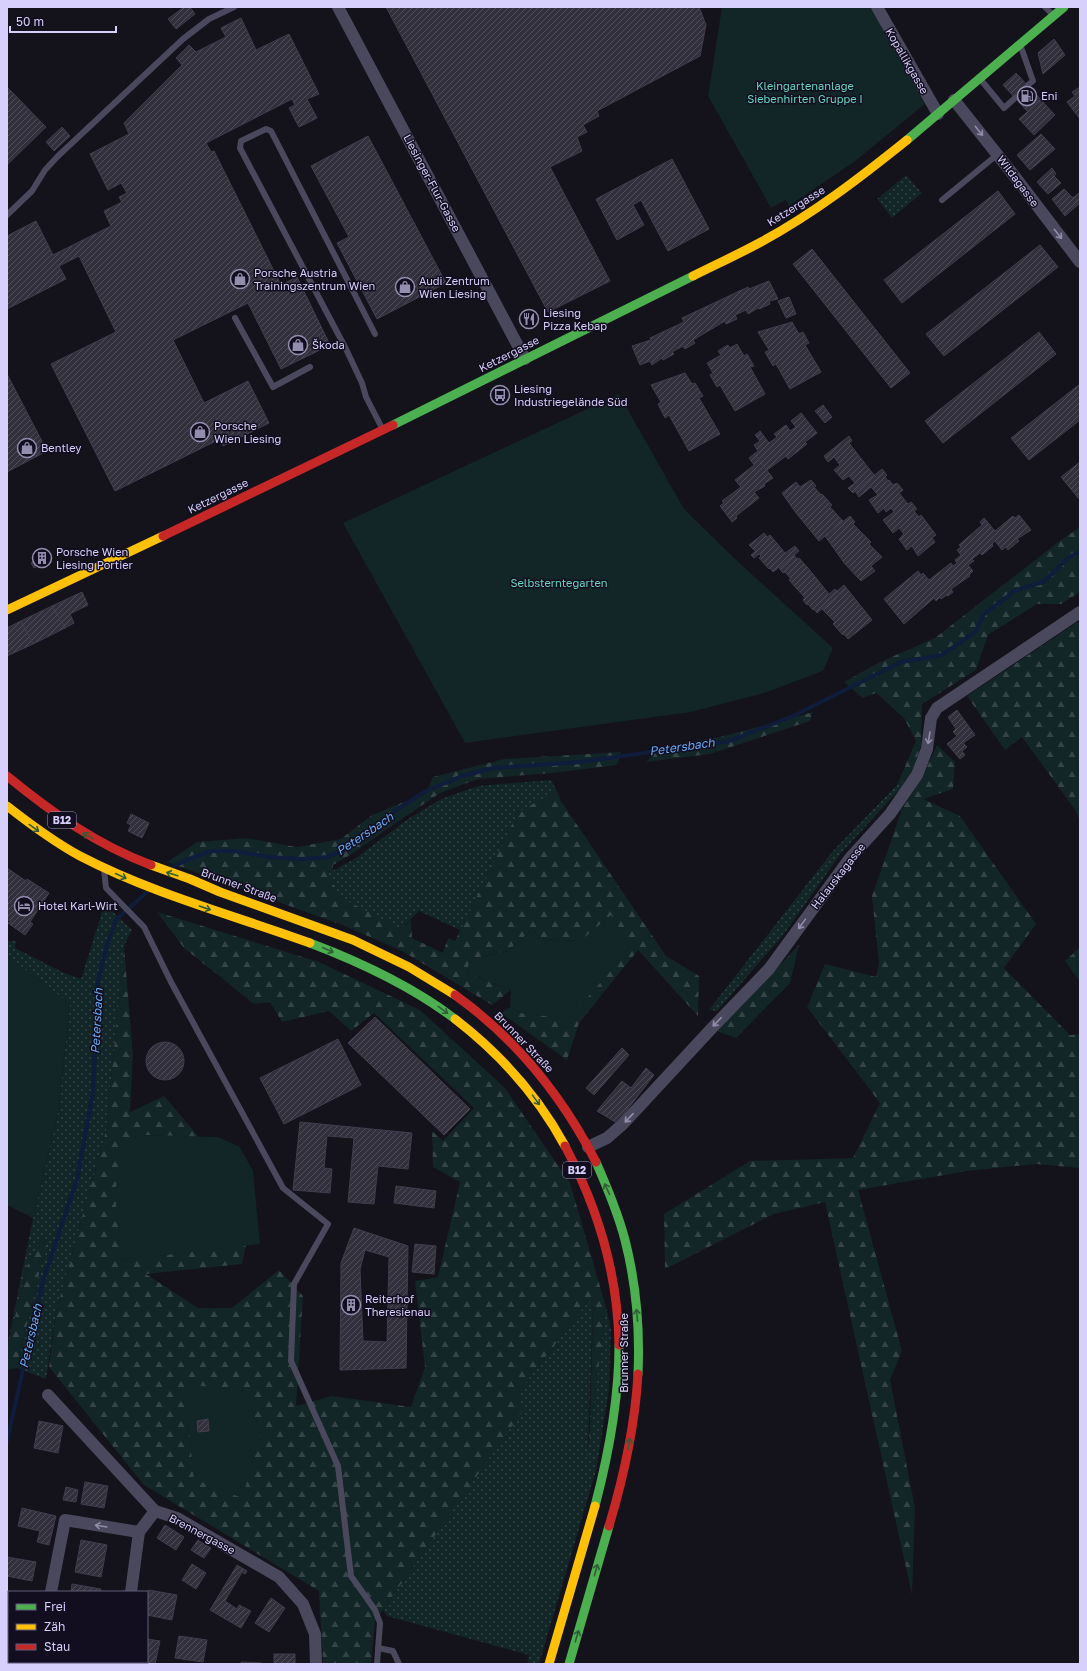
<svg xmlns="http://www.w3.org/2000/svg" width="1087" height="1671" font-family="'Golos Text',sans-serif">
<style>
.grass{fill:url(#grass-dots)}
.forest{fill:url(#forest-firs)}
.garden{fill:#122527}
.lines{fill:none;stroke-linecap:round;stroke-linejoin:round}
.stream{stroke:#0f1c3b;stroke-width:4}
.building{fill:url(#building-hatch);stroke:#413c4e;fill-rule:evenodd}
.lane{stroke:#4a485c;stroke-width:6}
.street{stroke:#4a485c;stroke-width:12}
.fast{stroke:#4caf50;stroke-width:9}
.slow{stroke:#ffc107;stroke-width:9}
.jam{stroke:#c62828;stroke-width:9}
.oneway{stroke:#918cac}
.oneway2{stroke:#2f5e38}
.labels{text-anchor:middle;stroke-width:3;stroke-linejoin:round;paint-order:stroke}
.shield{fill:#120e1f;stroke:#9d96ba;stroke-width:1}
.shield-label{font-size:10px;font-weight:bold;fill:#d8d0fc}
.street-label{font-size:11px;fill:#d8d0fc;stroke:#120e1f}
.park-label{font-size:11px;fill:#62d6c0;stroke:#120e1f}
.poi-label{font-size:11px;fill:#d8d0fc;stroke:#120e1f;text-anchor:start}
.water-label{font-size:12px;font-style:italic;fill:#66a9f4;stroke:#120e1f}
</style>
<defs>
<pattern id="grass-dots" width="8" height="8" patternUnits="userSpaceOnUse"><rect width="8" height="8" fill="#122527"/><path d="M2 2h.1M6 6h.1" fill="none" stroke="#344447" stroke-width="1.8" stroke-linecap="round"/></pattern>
<pattern id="forest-firs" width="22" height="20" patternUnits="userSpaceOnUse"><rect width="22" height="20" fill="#122527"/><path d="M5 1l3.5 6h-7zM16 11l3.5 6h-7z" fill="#344447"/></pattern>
<pattern id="building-hatch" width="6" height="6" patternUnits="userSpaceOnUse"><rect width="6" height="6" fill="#33303e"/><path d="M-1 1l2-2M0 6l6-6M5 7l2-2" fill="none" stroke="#504d5b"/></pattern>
</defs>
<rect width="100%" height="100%" fill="#14121b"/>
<g class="grass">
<polygon points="906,175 922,193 892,218 877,199"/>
<polygon points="911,777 842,852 784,934 717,1011 709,1010 832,852 897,785"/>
<polygon points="551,780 557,791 523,866 460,930 419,911 401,929 293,898 327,874 356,858 408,819 441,799 478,786"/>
<polygon points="110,909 132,930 124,946 106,1131 56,1312 46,1379 17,1368 41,1265 48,1246 44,1235 27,1266 7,1351 7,1347 33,1218 58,1114 70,1004 7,956 7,941 16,941 15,948 62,972 81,979 102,912"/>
<polygon points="589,1300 593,1309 588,1449 606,1307 611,1330 609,1390 596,1471 539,1664 527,1664 529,1655 387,1616 383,1610 523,1409 517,1394"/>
</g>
<g class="forest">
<polygon points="1080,527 1080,592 1061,604 1037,604 988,635 976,670 922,704 921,745 911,777 897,785 916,741 904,718 876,693 863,698 844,682 880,662 935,638 1057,543"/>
<polygon points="1076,623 1080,623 1080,823 1076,811 1022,737 1005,750 967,696"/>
<polygon points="813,712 810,721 710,754 646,762 661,747 720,737"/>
<polygon points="937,745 955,762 953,789 923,799 960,816 1036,924 1004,968 1070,1035 1080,1034 1080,1168 1036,1164 967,1171 858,1190 902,1351 890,1380 915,1508 912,1595 825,1202 774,1214 665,1269 664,1214 750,1161 853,1158 880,1103 807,1007 825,964 876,977 879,963 872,896 902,809 921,780"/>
<polygon points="621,752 617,765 552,773 478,779 440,793 412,812 350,855 333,865 333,871 327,874 340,897 401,929 411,920 412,938 443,953 448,938 455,941 518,812 557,791 561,801 666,956 699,976 698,1016 638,950 579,1023 567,1060 501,1013 510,1007 520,1013 580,941 541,939 533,929 508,951 470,959 467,973 511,990 492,1005 402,951 345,926 167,862 197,842 247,838 296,847 341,839 372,815 426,793 433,777 504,759"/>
<polygon points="157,912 319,962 420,1010 505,1088 570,1183 606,1307 587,1461 590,1426 593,1309 589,1300 517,1394 524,1409 375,1621 371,1664 323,1664 319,1591 144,1485 49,1367 56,1312 106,1131 124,946 133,1055 130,1112 164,1096 199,1137 145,1135 121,1260 246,1245 242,1264 146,1274 198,1308 232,1308 279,1270 303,1296 296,1406 332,1396 411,1407 425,1367 415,1281 438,1277 460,1182 433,1167 432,1131 443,1141 474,1108 374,1013 351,1031 329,1011 282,1022 270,1002 254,1004 184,948"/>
<polygon points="799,945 790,983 736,1038 717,1031"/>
<polygon points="1080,947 1080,982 1065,961"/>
<polygon points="44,1235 48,1246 41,1265 17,1368 7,1370 7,1351 27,1266"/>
</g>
<g class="garden">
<polygon points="722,7 870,7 925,104 854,162 789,206 786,200 771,208 708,96"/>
<polygon points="619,394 684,509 734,558 833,648 823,671 764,693 691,712 465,743 343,523"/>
<polygon points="611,915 631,947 569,1019 520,1013 510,1007 511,990 467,973 470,959 508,951 533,929 541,939 580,941"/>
<polygon points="7,956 70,1004 58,1114 33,1218 7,1205"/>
<polygon points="145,1135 218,1137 240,1147 253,1171 260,1244 121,1260 115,1192 125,1145"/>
<polygon points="184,1384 245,1391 261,1435 242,1498 194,1479"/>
</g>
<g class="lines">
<g class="stream">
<polyline points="173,867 186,860 211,851 235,851 269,857 302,859 328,857 347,848 399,808 426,791 462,776 493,768 580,762 729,741 793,716 901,662 942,655 975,632 984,614 1016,590 1043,582 1069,557 1080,552"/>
<polyline points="7,1441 43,1281 77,1179 93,1092 98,982 106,949 116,920 148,891"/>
</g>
</g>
<g class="building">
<polygon points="184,7 190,7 195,14 176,29 168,19"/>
<polygon points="386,7 699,7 706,25 700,56 597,111 599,116 583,125 587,132 577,137 582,151 550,167 610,281 548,312"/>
<polygon points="241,18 256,50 289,34 319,94 307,99 317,118 299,127 289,108 295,105 292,99 206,143 211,152 214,151 281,285 297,277 330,345 281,369 248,303 173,340 204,403 248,381 269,423 223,446 220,439 115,491 51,364 116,332 79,256 59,266 66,279 7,309 7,236 36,221 53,255 111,226 104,211 122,202 119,197 127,193 121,183 108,190 90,154 129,134 124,123 182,65 176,58 189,45 196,52 226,37 221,28"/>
<polygon points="1054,39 1065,55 1043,74 1038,53"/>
<polygon points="1016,73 1041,100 1028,112 1003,85"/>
<polygon points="7,87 46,127 7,165"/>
<polygon points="1080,87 1080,119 1067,102 1075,96 1072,92"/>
<polygon points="1041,100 1055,115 1034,135 1019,119"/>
<polygon points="62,127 70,136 54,151 46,142"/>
<polygon points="1041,134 1055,149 1030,170 1017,155"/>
<polygon points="368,136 446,283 377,319 337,243 349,237 311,166"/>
<polygon points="672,159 709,229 668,251 641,200 633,205 644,225 617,240 596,199"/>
<polygon points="1052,168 1056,174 1054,176 1061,183 1048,194 1037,182"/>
<polygon points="1064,189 1073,198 1080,192 1080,203 1065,216 1052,199"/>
<polygon points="998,191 1015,214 902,303 884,280"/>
<polygon points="1040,245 1058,267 944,356 926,334"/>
<polygon points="812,249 910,373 891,388 793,264"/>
<polygon points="769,281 778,299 769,301 770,304 759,309 758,308 748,314 746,310 735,315 737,319 726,324 725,321 693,340 695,343 685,349 683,346 672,352 674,354 663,360 662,358 652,365 650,361 640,365 632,346 651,340 650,338 684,322 682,318 748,287 749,289"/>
<polygon points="789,297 796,314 786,318 778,301"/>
<polygon points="524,315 534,318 533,323 523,320"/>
<polygon points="792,322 799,334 803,332 809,343 805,345 821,372 790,389 776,364 773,366 765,352 769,350 758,332"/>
<polygon points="1039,332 1056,354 943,443 925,421"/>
<polygon points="737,344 744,356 747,354 754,366 750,367 765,394 735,411 720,385 717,387 710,375 713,373 707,363 721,355 718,351 728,345 730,348"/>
<polygon points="685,373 692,384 695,383 703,396 699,398 720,434 689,451 669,415 665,418 658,404 661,402 651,385"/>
<polygon points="7,374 47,451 7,472"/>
<polygon points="1080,384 1080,420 1029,460 1011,438"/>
<polygon points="823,405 832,417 825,423 815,411"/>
<polygon points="801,413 817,433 805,442 807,444 788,459 786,456 767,470 754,454 758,451 754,445 760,441 755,435 760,431 769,443 777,437 774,434 786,425 790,431 796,427 791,421"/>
<polygon points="849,436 852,441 849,443 874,475 853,493 848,488 855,483 849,476 843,480 834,470 840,465 834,457 828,462 824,456"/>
<polygon points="754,454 773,478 764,484 765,486 754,492 759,498 736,516 737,518 732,522 720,506 724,503 722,501 741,487 735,480 754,465 749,458"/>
<polygon points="1080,462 1080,498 1079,499 1061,477"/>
<polygon points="882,469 887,475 885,477 888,481 889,480 893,485 897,483 903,490 899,493 908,504 911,502 917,509 914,511 919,517 921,515 936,535 932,538 935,542 918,556 912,546 907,550 899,539 904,534 899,528 893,533 883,520 894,512 891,508 886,512 884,508 878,513 869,500 878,495 871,487 859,497 855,491"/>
<polygon points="811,480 816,486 814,487 821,495 822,494 832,505 830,507 843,521 819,541 796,513 782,493 796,482 800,487"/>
<polygon points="1019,515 1031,530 1017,539 1019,541 1008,550 1006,547 1002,550 995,541 992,544 993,546 982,555 980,553 972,559 974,561 968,565 973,571 969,575 970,576 951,589 953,592 948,596 947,595 941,599 940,597 936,601 934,598 904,624 884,599 918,571 921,575 923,573 929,580 951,563 953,566 957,563 955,560 961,555 957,550 961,547 959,545 982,525 980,522 984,518 995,531 1013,516 1015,518"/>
<polygon points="850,516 855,522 853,524 871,542 869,544 882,557 871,566 875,571 861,581 845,564 825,536"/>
<polygon points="764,533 767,537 770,535 785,553 795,546 799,551 773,572 770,568 769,569 759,558 761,556 759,554 754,558 751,555 756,551 754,550 749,545"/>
<polygon points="45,550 50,560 34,568 31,563 36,561 34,555"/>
<polygon points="794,555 797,559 799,558 808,568 829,594 835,589 840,594 817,613 814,609 813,610 808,604 807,605 803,600 805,598 789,580 791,579 785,572 783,573 779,568"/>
<polygon points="844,585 872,620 848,639 844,634 843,635 833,624 835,622 822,609 840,594 837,591"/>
<polygon points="82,592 88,605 70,614 74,623 65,628 52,606"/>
<polygon points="52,606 65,628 33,644 21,621"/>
<polygon points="21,621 33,644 7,656 7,628"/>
<polygon points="957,710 975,735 963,743 967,747 962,751 965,755 960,759 947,744 957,736 953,732 956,729 948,717"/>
<polygon points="131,814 149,823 142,838 128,831 131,825 127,823"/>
<polygon points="7,868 26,881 27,879 49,893 30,922 33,924 25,935 8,923 11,922 7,919"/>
<polygon points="375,1017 470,1109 444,1135 348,1043"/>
<polygon points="338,1039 361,1085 284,1124 260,1078"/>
<circle cx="165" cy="1061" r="19"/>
<polygon points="622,1048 629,1055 594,1095 586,1088"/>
<polygon points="646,1068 654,1075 617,1123 597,1111 622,1081 631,1088"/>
<polygon points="300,1122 412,1133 408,1169 378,1166 374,1204 348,1202 354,1138 327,1136 324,1168 332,1169 330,1193 293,1190"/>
<polygon points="396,1186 436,1191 434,1208 394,1203"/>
<path d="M 354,1228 L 408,1246 L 406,1368 L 340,1370 L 341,1263 ZM 365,1250 L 389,1257 L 387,1342 L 363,1341 L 360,1269 Z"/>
<polygon points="415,1244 436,1246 434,1274 412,1272"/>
<polygon points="208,1419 209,1431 198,1432 197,1421"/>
<polygon points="39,1421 63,1426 58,1453 34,1448"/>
<polygon points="85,1482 108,1486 104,1508 81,1504"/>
<polygon points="66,1487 78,1490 76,1502 63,1500"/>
<polygon points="22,1508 56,1516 49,1545 37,1542 40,1531 18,1526"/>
<polygon points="165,1525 184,1537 176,1550 157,1538"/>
<polygon points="81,1540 107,1545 101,1577 75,1572"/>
<polygon points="198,1540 204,1544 197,1554 191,1550"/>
<polygon points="204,1544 211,1548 204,1558 197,1554"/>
<polygon points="7,1557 36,1562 32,1581 7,1576"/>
<polygon points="192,1564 206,1573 196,1589 182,1580"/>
<polygon points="237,1565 247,1571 245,1574 242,1572 225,1601 237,1609 239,1605 251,1611 241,1628 210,1610"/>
<polygon points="72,1584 101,1589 100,1592 71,1592"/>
<polygon points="149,1590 177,1595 172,1620 147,1615"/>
<polygon points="271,1598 285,1608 269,1632 255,1623"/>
<polygon points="7,1611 9,1611 9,1634 7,1633"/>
<polygon points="179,1636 207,1640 203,1662 175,1658"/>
<polygon points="147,1639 160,1641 155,1664 135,1663 135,1662 147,1662"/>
<rect x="274" y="1654" width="21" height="10"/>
<polygon points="58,1662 78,1662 78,1664 57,1664"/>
<polygon points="241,1662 262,1663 262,1664 241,1664"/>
</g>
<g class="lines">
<g class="lane">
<polyline points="1045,7 1054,16"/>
<polyline points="1021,47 1033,81 1028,85"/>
<polyline points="981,80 1004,108 1015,98"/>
<polyline points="942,200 998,154"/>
<polyline points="7,215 32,191 45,170 58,156 183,39 209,19 234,7"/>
<polyline points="235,318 273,387 310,367"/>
<polyline points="375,334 271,131 266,129 241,141 240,148 346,349 362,383 366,397 383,430"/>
<polyline points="104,869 106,888 144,927 171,982 283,1188 328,1224 294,1284 291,1361 338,1466 351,1576 375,1610 380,1623 377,1664"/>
<polyline points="378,1648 393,1651 399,1664"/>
</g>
<g class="street">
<polyline points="338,7 525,359"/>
<polyline points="877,7 938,114"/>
<polyline points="954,100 1012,173 1080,262"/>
<polyline points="588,1147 607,1138 623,1124 712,1028 769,969 850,858 890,814 917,775 927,749 931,718 937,708 1080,612"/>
<polyline points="48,1395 155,1511 177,1518 279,1577 303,1604 315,1634 316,1664"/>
<polyline points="51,1592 65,1520 139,1532"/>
<polyline points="131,1592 139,1532 155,1511"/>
<polyline points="38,1664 38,1662"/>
<polyline points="121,1664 121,1662"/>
</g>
<g class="fast">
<polyline points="907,140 1064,7"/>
<polyline points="393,425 693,276"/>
<path d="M 310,943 C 360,962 413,987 455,1019"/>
<path d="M 596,1162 C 607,1187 618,1213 625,1240 C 636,1283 640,1330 638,1374"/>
<path d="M 595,1506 C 609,1453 619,1400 619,1345"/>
<polyline points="569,1664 609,1526"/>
</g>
<g class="slow">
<path d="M 693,276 C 715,265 739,254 761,242 C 813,214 861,177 907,140"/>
<polyline points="7,610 163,536"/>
<path d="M 7,806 C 30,824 54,842 80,856 C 153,894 233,915 310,943"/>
<polyline points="151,865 190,879 220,892 353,940 409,967 455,995"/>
<path d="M 455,1019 C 499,1053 538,1096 565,1146"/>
<polyline points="549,1664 595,1506"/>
</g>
<g class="jam">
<polyline points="163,536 393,425"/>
<path d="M 7,776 C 51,812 97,845 151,865"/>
<path d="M 455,995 C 515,1038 562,1096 596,1162"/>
<path d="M 565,1146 C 598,1208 618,1274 619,1345"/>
<path d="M 609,1526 C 624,1476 635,1427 638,1374"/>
</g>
</g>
<defs><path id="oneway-shaft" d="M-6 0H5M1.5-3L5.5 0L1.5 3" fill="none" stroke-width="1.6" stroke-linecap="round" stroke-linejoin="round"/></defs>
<g class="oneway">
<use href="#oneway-shaft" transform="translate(979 131) rotate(51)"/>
<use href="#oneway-shaft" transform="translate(1058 234) rotate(52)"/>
<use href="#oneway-shaft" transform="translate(929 738) rotate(100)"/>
<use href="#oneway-shaft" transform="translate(802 924) rotate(126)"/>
<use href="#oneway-shaft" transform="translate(717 1022) rotate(134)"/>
<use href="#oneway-shaft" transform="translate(629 1118) rotate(133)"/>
<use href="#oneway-shaft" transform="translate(101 1526) rotate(-171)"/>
</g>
<g class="oneway2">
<use href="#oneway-shaft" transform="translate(34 828) rotate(36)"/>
<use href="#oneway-shaft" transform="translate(88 836) rotate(-151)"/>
<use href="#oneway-shaft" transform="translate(172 874) rotate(-163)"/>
<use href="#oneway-shaft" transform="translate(121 876) rotate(25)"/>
<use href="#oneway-shaft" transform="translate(205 908) rotate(19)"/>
<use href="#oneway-shaft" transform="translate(328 950) rotate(24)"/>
<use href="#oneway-shaft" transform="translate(443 1010) rotate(36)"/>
<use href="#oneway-shaft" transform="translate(536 1100) rotate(54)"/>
<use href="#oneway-shaft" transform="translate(607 1189) rotate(-115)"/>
<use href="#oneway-shaft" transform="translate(637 1315) rotate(-95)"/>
<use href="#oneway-shaft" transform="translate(629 1444) rotate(-79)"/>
<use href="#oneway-shaft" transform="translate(596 1570) rotate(-74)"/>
<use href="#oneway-shaft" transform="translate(577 1636) rotate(-73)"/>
</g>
<defs>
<symbol id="fuel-ring" viewBox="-11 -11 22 22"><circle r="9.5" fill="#120e1f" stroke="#938ead" stroke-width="1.5"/><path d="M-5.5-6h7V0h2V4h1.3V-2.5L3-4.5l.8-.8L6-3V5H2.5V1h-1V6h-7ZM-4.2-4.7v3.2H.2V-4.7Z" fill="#938ead"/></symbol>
<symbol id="shop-ring" viewBox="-11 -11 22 22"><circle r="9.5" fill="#120e1f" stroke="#938ead" stroke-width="1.5"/><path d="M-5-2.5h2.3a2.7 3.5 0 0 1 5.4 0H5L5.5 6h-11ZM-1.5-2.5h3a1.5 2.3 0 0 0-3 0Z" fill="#938ead"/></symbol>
<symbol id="restaurant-ring" viewBox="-11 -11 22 22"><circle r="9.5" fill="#120e1f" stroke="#938ead" stroke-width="1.5"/><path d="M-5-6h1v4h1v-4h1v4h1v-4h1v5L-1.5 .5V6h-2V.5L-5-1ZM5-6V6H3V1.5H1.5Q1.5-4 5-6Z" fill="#938ead"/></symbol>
<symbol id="bus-ring" viewBox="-11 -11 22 22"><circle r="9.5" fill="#120e1f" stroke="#938ead" stroke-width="1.5"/><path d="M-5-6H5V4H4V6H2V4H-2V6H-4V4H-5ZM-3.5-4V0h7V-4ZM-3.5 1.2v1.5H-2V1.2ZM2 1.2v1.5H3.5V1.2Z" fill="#938ead"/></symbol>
<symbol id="building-ring" viewBox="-11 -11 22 22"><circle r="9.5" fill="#120e1f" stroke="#938ead" stroke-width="1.5"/><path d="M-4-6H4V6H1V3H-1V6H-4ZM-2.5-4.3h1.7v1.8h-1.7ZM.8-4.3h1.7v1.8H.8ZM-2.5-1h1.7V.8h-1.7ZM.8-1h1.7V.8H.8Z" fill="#938ead"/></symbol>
<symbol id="hotel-ring" viewBox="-11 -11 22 22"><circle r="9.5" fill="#120e1f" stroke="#938ead" stroke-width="1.5"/><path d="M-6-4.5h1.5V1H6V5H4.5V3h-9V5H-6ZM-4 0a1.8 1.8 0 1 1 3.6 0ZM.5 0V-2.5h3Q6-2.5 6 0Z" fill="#938ead"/></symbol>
</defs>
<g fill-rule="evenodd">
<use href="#fuel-ring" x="1016" y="85" width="22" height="22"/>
<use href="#shop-ring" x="229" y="268" width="22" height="22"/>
<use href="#shop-ring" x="394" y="276" width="22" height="22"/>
<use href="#restaurant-ring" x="518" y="308" width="22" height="22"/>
<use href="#shop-ring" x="287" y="334" width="22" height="22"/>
<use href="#bus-ring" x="489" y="384" width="22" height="22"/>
<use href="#shop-ring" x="189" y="421" width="22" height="22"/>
<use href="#shop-ring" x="16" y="437" width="22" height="22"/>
<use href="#building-ring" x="31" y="547" width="22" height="22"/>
<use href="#hotel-ring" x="13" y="895" width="22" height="22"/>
<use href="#building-ring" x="340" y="1294" width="22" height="22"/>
</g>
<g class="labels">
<g class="shield">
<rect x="48" y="812" width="28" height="16" rx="3"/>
<rect x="563" y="1162" width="28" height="16" rx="3"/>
</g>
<g class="shield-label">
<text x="62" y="824">B12</text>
<text x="577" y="1174">B12</text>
</g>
<g class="street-label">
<text transform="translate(907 61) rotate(60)" y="4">Kopallikgasse</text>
<text transform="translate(1018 181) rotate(53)" y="4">Wildagasse</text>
<text transform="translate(432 183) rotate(62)" y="4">Liesinger-Flur-Gasse</text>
<text transform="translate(796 206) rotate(-32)" y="4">Ketzergasse</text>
<text transform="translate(509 354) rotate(-27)" y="4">Ketzergasse</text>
<text transform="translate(218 496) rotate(-26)" y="4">Ketzergasse</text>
<text transform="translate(838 876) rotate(-52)" y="4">Halauskagasse</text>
<text transform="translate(239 885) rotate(20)" y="4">Brunner Straße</text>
<text transform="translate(524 1042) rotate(46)" y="4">Brunner Straße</text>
<text transform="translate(624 1353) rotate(-90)" y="4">Brunner Straße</text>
<text transform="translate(202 1534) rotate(28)" y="4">Brennergasse</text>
</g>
<g class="park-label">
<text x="805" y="90">Kleingartenanlage<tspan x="805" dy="13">Siebenhirten Gruppe I</tspan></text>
<text x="559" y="587">Selbsterntegarten</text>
</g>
<g class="poi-label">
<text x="1041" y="100">Eni</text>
<text x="254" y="277">Porsche Austria<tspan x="254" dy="13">Trainingszentrum Wien</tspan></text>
<text x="419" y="285">Audi Zentrum<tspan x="419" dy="13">Wien Liesing</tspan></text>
<text x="543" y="317">Liesing<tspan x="543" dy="13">Pizza Kebap</tspan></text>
<text x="312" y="349">Škoda</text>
<text x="514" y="393">Liesing<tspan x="514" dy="13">Industriegelände Süd</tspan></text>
<text x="214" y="430">Porsche<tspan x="214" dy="13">Wien Liesing</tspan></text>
<text x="41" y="452">Bentley</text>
<text x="56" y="556">Porsche Wien<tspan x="56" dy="13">Liesing Portier</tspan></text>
<text x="38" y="910">Hotel Karl-Wirt</text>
<text x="365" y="1303">Reiterhof<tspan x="365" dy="13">Theresienau</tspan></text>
</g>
<g class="water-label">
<text transform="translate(682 747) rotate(-8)" y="4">Petersbach</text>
<text transform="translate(365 834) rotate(-34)" y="4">Petersbach</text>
<text transform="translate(97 1021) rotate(-87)" y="4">Petersbach</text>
<text transform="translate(31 1336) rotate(-77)" y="4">Petersbach</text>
</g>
</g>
<rect width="1087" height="1671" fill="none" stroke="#d8d0fc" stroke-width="16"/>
<rect x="8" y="1591" width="140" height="72" fill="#120e1f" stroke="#615c77"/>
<rect x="16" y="1604" width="20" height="6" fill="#4caf50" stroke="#615c77"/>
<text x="44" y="1611" font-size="12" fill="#d8d0fc">Frei</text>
<rect x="16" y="1624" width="20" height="6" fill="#ffc107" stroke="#615c77"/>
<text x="44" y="1631" font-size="12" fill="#d8d0fc">Zäh</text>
<rect x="16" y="1644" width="20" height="6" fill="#c62828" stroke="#615c77"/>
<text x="44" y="1651" font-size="12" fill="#d8d0fc">Stau</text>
<path d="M10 26v6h106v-6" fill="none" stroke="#d8d0fc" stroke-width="2"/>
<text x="16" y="26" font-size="12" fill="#d8d0fc" stroke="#120e1f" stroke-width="3" paint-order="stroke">50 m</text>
</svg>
